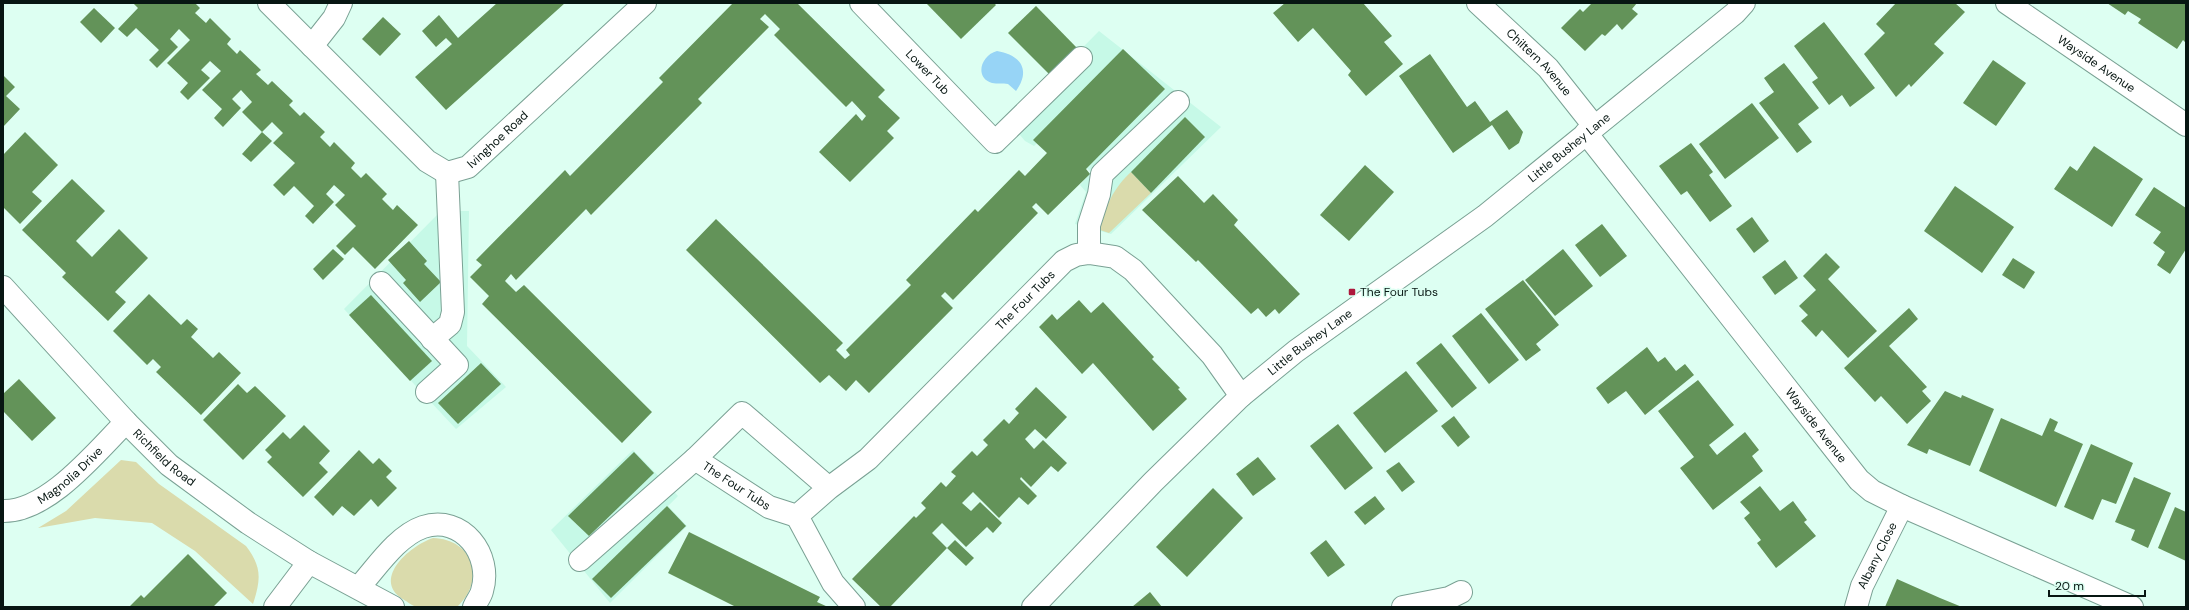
<svg xmlns="http://www.w3.org/2000/svg" width="2189" height="610" font-family="'DM Sans',sans-serif">
<style>
.built{fill:#c6f9e7}
.green{fill:#dadbac}
.water{fill:#97d4f6}
.building{fill:#639359}
.lines{fill:none;stroke-linecap:round;stroke-linejoin:round}
.minor-casing{stroke:#7aa194;stroke-width:24}
.minor{stroke:#fff;stroke-width:22}
.poi-dot{fill:#ad183c;stroke:#ddfff2;stroke-width:1.5}
.labels{text-anchor:middle;stroke-width:3;stroke-linejoin:round;paint-order:stroke}
.street-label{font-size:12px;fill:#071612;stroke:#ddfff2}
.poi-label{font-size:12px;fill:#071612;stroke:#ddfff2;text-anchor:start}
</style>
<rect width="100%" height="100%" fill="#ddfff2"/>
<g class="built">
<polygon points="1099,31 1221,127 1111,234 1075,224 1086,192 1080,185 1091,172 1049,132 1034,146 1025,141 1009,122"/>
<polygon points="441,211 469,211 467,346 506,387 456,429 344,309"/>
<polygon points="633,450 678,496 668,506 687,526 610,603 551,530"/>
</g>
<g class="green">
<path d="M 1131,172 L 1151,193 L 1109,233 L 1100,230 C 1103,209 1115,186 1131,172 Z"/>
<path d="M 121,460 L 136,462 L 159,484 L 246,546 C 262,567 261,579 253,604 L 195,551 L 152,523 L 95,518 L 38,528 L 66,511 Z"/>
<path d="M 433,538 C 473,539 487,580 457,607 C 445,607 428,610 417,607 C 413,606 409,603 406,601 C 369,581 409,546 433,538 Z"/>
</g>
<path class="water" d="M 997,51 C 1021,55 1031,70 1016,91 L 1008,84 C 1003,83 997,84 992,83 C 974,78 981,55 997,51 Z"/>
<g class="building">
<polygon points="133,3 195,3 200,8 195,13 206,23 210,18 231,39 227,44 237,54 240,50 261,70 256,74 268,85 272,81 293,101 289,105 300,116 304,112 325,132 320,137 330,147 334,142 355,163 351,168 361,178 366,173 387,194 382,199 393,210 397,205 418,225 375,269 353,247 345,255 336,246 356,226 335,205 345,195 334,185 326,194 334,202 313,224 305,216 314,206 294,186 284,196 273,185 295,163 273,143 283,133 272,122 262,132 242,112 252,102 241,90 232,99 241,108 223,127 214,118 222,109 202,90 221,71 210,61 201,70 210,78 188,100 180,92 188,83 167,63 190,40 179,29 170,39 178,47 157,68 149,60 159,50 136,28 127,37 118,29 138,8"/>
<polygon points="497,3 565,3 446,110 415,77 452,44 446,38 436,47 422,31 439,15 458,38"/>
<polygon points="733,3 797,3 885,90 878,97 900,118 887,131 894,138 850,182 819,152 856,114 862,121 866,116 852,101 846,107 774,35 780,29 765,14 760,19 769,27 698,99 702,103 591,215 586,209 516,280 511,274 505,281 516,292 524,285 652,412 622,443 482,304 489,296 470,277 482,265 476,260 565,170 570,176 663,82 659,78"/>
<polygon points="926,3 994,3 996,5 961,39"/>
<polygon points="1285,3 1363,3 1392,36 1384,42 1403,64 1366,96 1348,75 1351,71 1313,28 1298,42 1273,13"/>
<polygon points="1592,3 1637,3 1632,9 1638,14 1622,30 1617,24 1605,36 1602,34 1585,51 1561,28 1580,9 1583,12"/>
<polygon points="1896,3 1955,3 1965,12 1934,44 1944,53 1911,87 1909,84 1896,97 1864,54 1885,33 1876,24"/>
<polygon points="2107,3 2186,3 2186,43 2183,40 2177,49 2138,23 2141,19 2128,11 2125,15"/>
<polygon points="1036,6 1078,49 1051,76 1008,33"/>
<polygon points="94,8 115,28 101,43 80,22"/>
<polygon points="383,17 401,34 380,56 362,39"/>
<polygon points="1824,22 1875,88 1850,107 1842,95 1829,105 1812,82 1818,78 1794,46"/>
<polygon points="1123,49 1165,89 1086,169 1090,174 1048,215 1036,203 1032,207 1038,213 953,300 945,292 941,296 953,308 869,393 856,380 846,391 829,375 820,383 686,250 716,219 843,343 836,350 845,359 850,355 846,350 911,285 906,280 975,209 978,212 1019,170 1025,176 1047,153 1033,140"/>
<polygon points="1430,54 1467,107 1475,101 1490,122 1507,110 1523,132 1519,143 1509,150 1492,125 1453,153 1399,76"/>
<polygon points="1993,60 2026,83 1996,126 1963,103"/>
<polygon points="1784,63 1819,108 1798,124 1812,142 1797,153 1759,103 1774,92 1764,78"/>
<polygon points="3,75 15,87 6,96 20,109 3,127"/>
<polygon points="1752,103 1779,138 1725,179 1699,144"/>
<polygon points="1185,117 1205,137 1151,193 1131,172"/>
<polygon points="25,132 58,165 32,192 42,201 20,224 3,207 3,155"/>
<polygon points="262,132 272,141 251,162 242,154"/>
<polygon points="1691,143 1713,172 1709,175 1732,206 1710,222 1687,191 1681,195 1659,166"/>
<polygon points="2094,146 2143,179 2112,227 2054,189 2070,166 2077,171"/>
<polygon points="1365,165 1394,192 1349,241 1320,215"/>
<polygon points="1178,176 1204,203 1213,194 1238,220 1234,225 1300,294 1279,314 1275,309 1266,317 1258,308 1251,314 1198,260 1196,262 1142,210"/>
<polygon points="72,179 105,211 76,241 92,257 119,229 148,258 115,292 126,302 108,321 62,277 66,273 22,230"/>
<polygon points="1955,186 2014,227 1982,273 1924,231"/>
<polygon points="2154,187 2186,208 2186,249 2170,274 2157,265 2165,252 2153,243 2161,232 2135,215"/>
<polygon points="1752,217 1769,241 1754,253 1736,229"/>
<polygon points="1602,224 1627,256 1600,277 1575,245"/>
<polygon points="409,241 427,261 424,264 441,282 420,302 403,283 406,280 388,260"/>
<polygon points="333,249 344,259 323,280 313,269"/>
<polygon points="1563,249 1593,286 1555,316 1525,280"/>
<polygon points="1826,253 1840,267 1828,279 1877,331 1848,358 1822,330 1816,337 1801,321 1808,315 1799,306 1816,290 1803,276"/>
<polygon points="2013,258 2035,272 2024,289 2002,275"/>
<polygon points="1785,260 1798,278 1775,295 1762,277"/>
<polygon points="1523,280 1559,325 1536,344 1541,350 1526,361 1485,309"/>
<polygon points="149,294 181,325 187,319 198,329 191,337 213,358 219,352 241,373 201,415 156,372 161,367 153,359 147,365 113,331"/>
<polygon points="371,295 432,361 410,381 349,315"/>
<polygon points="1079,300 1091,313 1103,302 1154,357 1152,359 1180,388 1178,389 1187,399 1153,431 1093,363 1082,374 1039,327 1052,314 1057,320"/>
<polygon points="1909,308 1918,319 1889,346 1927,387 1922,391 1931,401 1907,424 1881,396 1875,402 1844,368"/>
<polygon points="1481,313 1519,360 1489,384 1452,336"/>
<polygon points="1441,343 1477,388 1452,408 1416,363"/>
<polygon points="1647,347 1658,362 1665,357 1676,371 1685,364 1694,375 1645,415 1626,391 1608,404 1596,388"/>
<polygon points="481,363 501,384 458,424 438,403"/>
<polygon points="1406,371 1438,411 1385,453 1353,413"/>
<polygon points="19,379 56,418 32,441 3,411 3,394"/>
<polygon points="1698,380 1734,425 1709,445 1717,455 1745,432 1759,450 1752,456 1763,471 1713,510 1680,468 1694,457 1658,411"/>
<polygon points="238,384 247,393 255,386 286,416 243,460 203,420"/>
<polygon points="1036,387 1067,417 1046,439 1035,429 1025,439 1034,449 1043,440 1067,463 1058,472 1051,466 1031,487 1021,477 1020,479 1037,496 1028,505 1019,497 999,518 973,492 962,503 971,511 980,502 1002,523 993,533 987,527 966,547 942,523 932,533 947,548 890,607 881,607 852,579 914,516 916,518 926,508 921,503 941,482 946,487 956,476 951,472 972,451 977,456 988,445 983,440 1004,419 1009,424 1019,413 1015,409"/>
<polygon points="1945,391 1961,398 1962,395 1994,409 1970,466 1929,449 1927,454 1907,445"/>
<polygon points="1454,416 1470,437 1458,447 1441,426"/>
<polygon points="2001,418 2042,436 2050,418 2058,422 2054,431 2083,444 2056,507 1979,471"/>
<polygon points="1338,424 1373,468 1345,490 1310,446"/>
<polygon points="304,425 330,451 319,463 328,472 303,497 267,462 272,457 265,450 283,432 290,439"/>
<polygon points="2091,444 2133,463 2116,504 2102,499 2093,520 2064,507"/>
<polygon points="359,450 373,464 379,458 392,471 386,477 397,488 378,507 371,499 354,516 342,506 333,516 314,497"/>
<polygon points="634,452 654,473 589,536 568,516"/>
<polygon points="1258,457 1276,479 1253,496 1236,474"/>
<polygon points="1399,462 1415,482 1402,492 1386,471"/>
<polygon points="2134,477 2171,493 2148,548 2131,540 2135,530 2115,522"/>
<polygon points="1760,486 1780,511 1793,501 1807,520 1804,522 1816,536 1776,568 1757,543 1761,540 1744,518 1750,513 1740,502"/>
<polygon points="1213,488 1243,518 1187,577 1156,547"/>
<polygon points="1375,496 1385,509 1365,525 1354,512"/>
<polygon points="667,506 686,526 611,598 592,579"/>
<polygon points="2175,507 2186,512 2186,561 2158,548"/>
<polygon points="689,532 820,597 817,602 828,607 736,607 668,573"/>
<polygon points="955,540 974,558 966,566 947,548"/>
<polygon points="1326,540 1345,565 1328,577 1310,553"/>
<polygon points="188,554 227,593 213,607 129,607 141,595 144,598"/>
<polygon points="1897,579 1940,598 1962,607 1885,607"/>
<polygon points="1150,592 1162,607 1132,607"/>
</g>
<g class="lines">
<defs>
<g id="minor">
<path id="s1" d="M 269,3 L 427,161 L 447,173 L 468,167 L 645,3"/>
<path id="s2" d="M 861,3 L 995,142 L 1081,58"/>
<path id="s3" d="M 1478,3 L 1548,68 L 1594,126"/>
<path id="s4" d="M 2007,3 L 2186,125"/>
<polyline points="312,46 334,18 341,3"/>
<path id="s5" d="M 1586,133 L 1859,480 L 1872,491 L 1902,506 L 2132,607"/>
<polyline points="1089,253 1089,225 1099,194 1102,174 1178,102"/>
<polyline points="381,283 457,365 427,392"/>
<path id="s6" d="M 3,287 L 126,422 L 169,465 L 248,523 L 309,562 L 393,607"/>
<polyline points="432,339 450,324 453,312 447,173"/>
<path id="s7" d="M 829,488 L 742,413 L 695,459 L 769,507 L 797,516 L 829,488 L 868,459 L 1064,261 L 1076,255 L 1089,253 L 1115,257 L 1133,270 L 1212,355 L 1241,396"/>
<path id="s8" d="M 3,511 C 48,512 96,452 126,422"/>
<polyline points="797,516 833,583 854,607"/>
<polyline points="580,560 695,459"/>
<path d="M 359,587 C 377,567 397,536 423,527 C 462,514 493,555 482,591 C 481,596 476,602 474,607"/>
<polyline points="275,607 309,562"/>
<path id="s9" d="M 1033,607 L 1153,482 L 1241,396 L 1296,351 L 1485,216 L 1735,13 L 1744,3"/>
<polyline points="1403,607 1449,598 1461,592"/>
<path id="s10" d="M 1856,607 L 1862,586 L 1902,506"/>
</g>
</defs>
<use href="#minor" class="minor-casing"/>
<use href="#minor" class="minor"/>
</g>
<rect class="poi-dot" x="1348" y="288" width="8" height="8" rx="2"/>
<g class="labels">
<g class="street-label">
<text dy="4" stroke="none"><textPath href="#s3" startOffset="85">Chiltern Avenue</textPath></text>
<text dy="4" stroke="none"><textPath href="#s4" startOffset="108">Wayside Avenue</textPath></text>
<text dy="4" stroke="none"><textPath href="#s2" startOffset="96">Lower Tub</textPath></text>
<text dy="4" stroke="none"><textPath href="#s1" startOffset="309">Ivinghoe Road</textPath></text>
<text dy="4" stroke="none"><textPath href="#s9" startOffset="708">Little Bushey Lane</textPath></text>
<text dy="4" stroke="none"><textPath href="#s7" startOffset="613">The Four Tubs</textPath></text>
<text dy="4" stroke="none"><textPath href="#s9" startOffset="384">Little Bushey Lane</textPath></text>
<text dy="4" stroke="none"><textPath href="#s5" startOffset="372">Wayside Avenue</textPath></text>
<text dy="4" stroke="none"><textPath href="#s6" startOffset="235">Richfield Road</textPath></text>
<text dy="4" stroke="none"><textPath href="#s8" startOffset="78">Magnolia Drive</textPath></text>
<text dy="4" stroke="none"><textPath href="#s7" startOffset="230">The Four Tubs</textPath></text>
<text dy="4" stroke="none"><textPath href="#s10" startOffset="56">Albany Close</textPath></text>
</g>
<g class="poi-label">
<text x="1360" y="296">The Four Tubs</text>
</g>
</g>
<rect width="2189" height="610" fill="none" stroke="#071612" stroke-width="8"/>
<path d="M2049 590v6h96v-6" fill="none" stroke="#071612" stroke-width="2"/>
<text x="2055" y="590" font-size="12" fill="#071612" stroke="#ddfff2" stroke-width="3" paint-order="stroke">20 m</text>
</svg>
